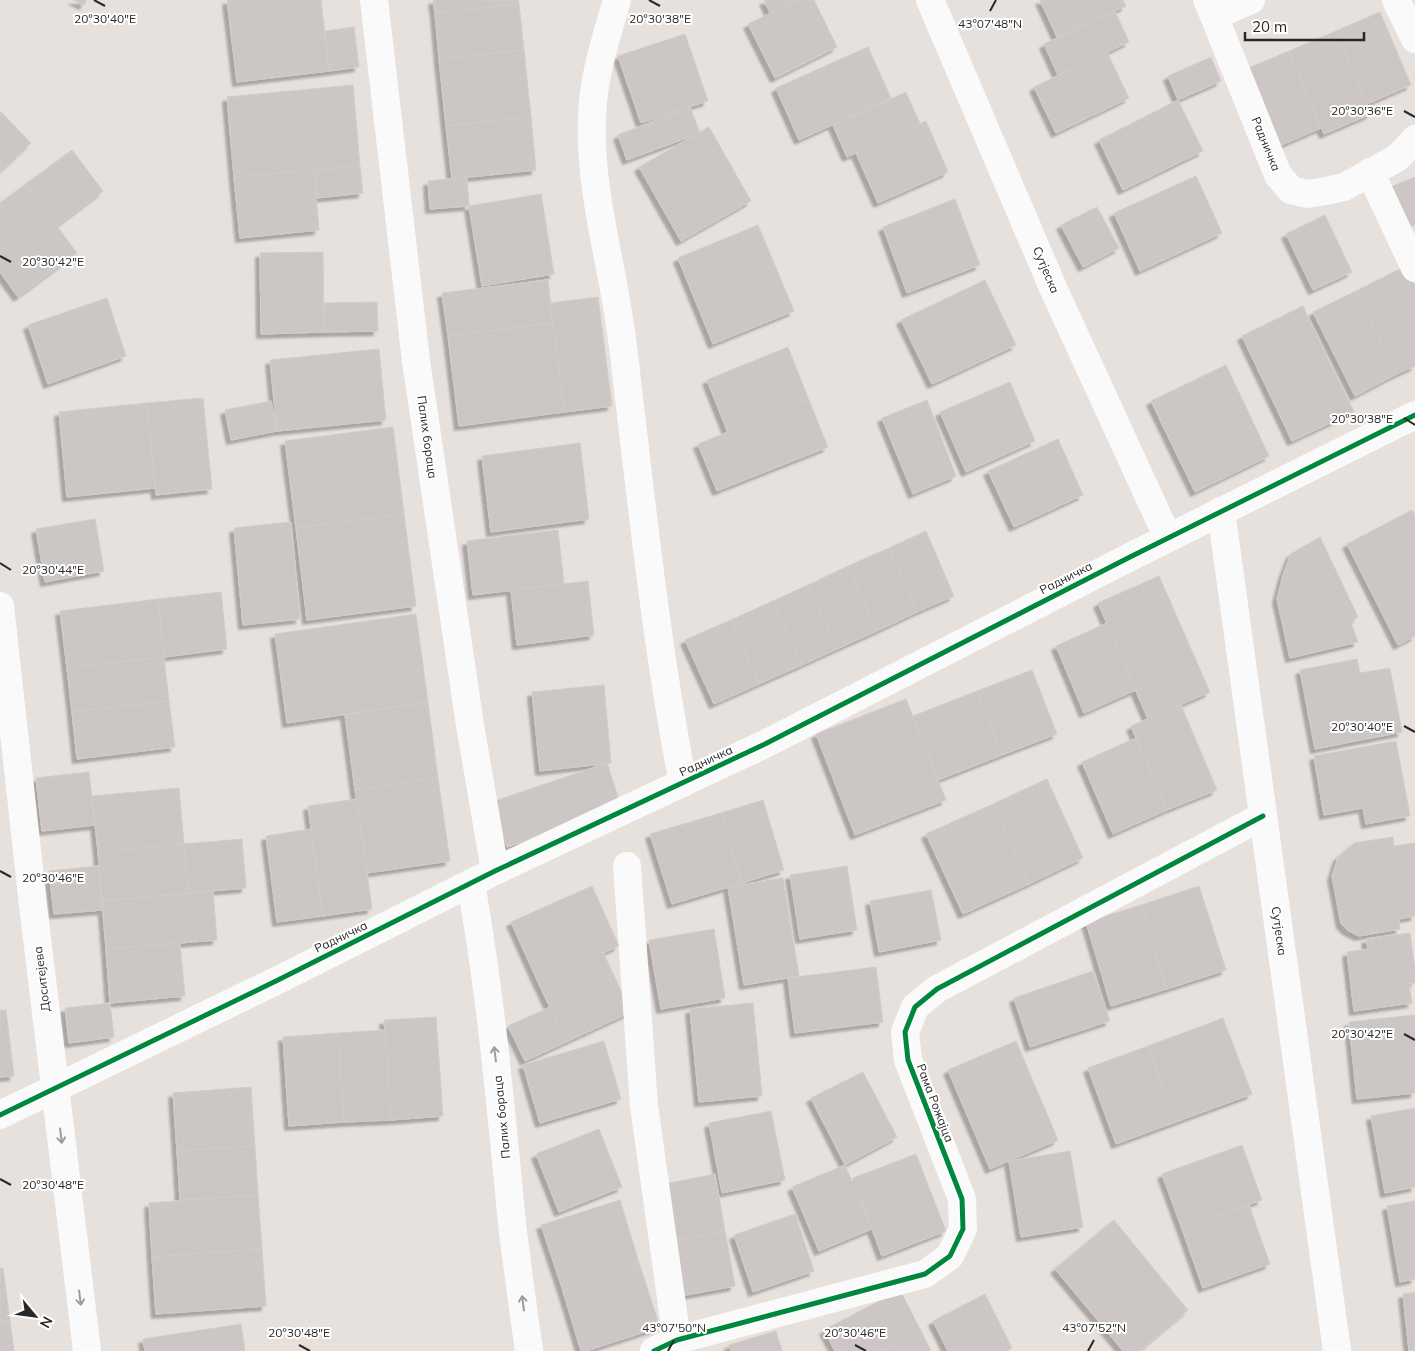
<svg xmlns="http://www.w3.org/2000/svg" width="1415" height="1351" font-family="Mulish,sans-serif">
<style>
.building{fill:#ccc7c4;stroke:#d2cdc9;filter:url(#shadow)}
.lines{fill:none;stroke-linecap:round;stroke-linejoin:round}
.minor{stroke:#fbfafa;stroke-width:28}
.cycleway-casing{stroke:#fff;stroke-width:8}
.cycleway{stroke:#00873e;stroke-width:5}
.oneway{stroke:#9c9c9c}
.ticks{fill:none;stroke:#282828;stroke-width:2}
.labels{text-anchor:middle;stroke-width:4;stroke-linejoin:round;paint-order:stroke}
.street-label{font-size:12px;fill:#282828;stroke:#fff}
.ticks-label{font-size:12px;text-anchor:middle;fill:#282828;stroke:#fff;stroke-width:4;stroke-linejoin:round;paint-order:stroke}
</style>
<defs>
<filter id="shadow"><feDropShadow dx="-4.5" dy="4.5" stdDeviation="1" flood-color="#0004"/></filter>
</defs>
<rect width="100%" height="100%" fill="#e7e1dd"/>
<g class="building">
<polygon points="73,0 86,0 84,5"/>
<polygon points="227,0 321,0 329,71 237,82"/>
<polygon points="433,0 518,0 519,4 435,13"/>
<polygon points="764,0 798,0 770,13"/>
<polygon points="798,0 814,0 837,47 775,78 748,24"/>
<polygon points="1040,0 1123,0 1126,6 1057,37"/>
<polygon points="519,4 524,50 439,59 435,13"/>
<polygon points="1115,11 1129,42 1058,75 1044,44"/>
<polygon points="1380,12 1411,85 1367,104 1336,31"/>
<polygon points="354,27 359,67 329,71 325,31"/>
<polygon points="1336,31 1371,114 1324,134 1289,51"/>
<polygon points="685,34 708,101 641,123 618,56"/>
<polygon points="868,47 891,98 799,140 776,88"/>
<polygon points="524,50 531,117 446,126 439,59"/>
<polygon points="1289,51 1321,128 1277,147 1244,70"/>
<polygon points="1107,52 1129,98 1056,133 1034,87"/>
<polygon points="1211,57 1221,81 1178,100 1168,76"/>
<polygon points="353,85 360,166 234,177 227,97"/>
<polygon points="906,92 920,124 847,157 833,125"/>
<polygon points="1178,100 1203,151 1123,190 1099,140"/>
<polygon points="690,107 700,133 627,160 618,135"/>
<polygon points="0,111 31,143 0,172"/>
<polygon points="531,117 536,170 452,179 446,126"/>
<polygon points="926,121 948,172 878,203 856,153"/>
<polygon points="709,127 751,201 681,241 639,167"/>
<polygon points="72,150 103,191 57,226 26,184"/>
<polygon points="360,166 363,193 317,198 314,170"/>
<polygon points="314,170 319,230 240,238 234,177"/>
<polygon points="1196,176 1222,233 1140,271 1114,213"/>
<polygon points="467,177 469,206 430,209 428,181"/>
<polygon points="1415,177 1415,225 1406,229 1388,188"/>
<polygon points="26,184 77,253 18,297 0,272 0,203"/>
<polygon points="541,194 554,274 482,286 469,206"/>
<polygon points="955,199 980,265 907,293 883,227"/>
<polygon points="1097,207 1119,248 1083,267 1061,225"/>
<polygon points="1325,215 1352,272 1313,290 1286,234"/>
<polygon points="758,225 794,311 713,344 678,258"/>
<polygon points="323,252 324,332 261,334 260,253"/>
<polygon points="1406,266 1415,285 1415,366 1397,374 1356,291"/>
<polygon points="548,280 553,323 448,336 442,293"/>
<polygon points="985,280 1016,345 932,384 901,320"/>
<polygon points="1356,291 1397,374 1355,396 1313,312"/>
<polygon points="598,297 612,406 564,412 550,303"/>
<polygon points="107,298 126,356 48,384 28,325"/>
<polygon points="377,302 378,331 324,332 324,303"/>
<polygon points="1303,306 1354,412 1292,441 1242,336"/>
<polygon points="553,323 564,412 459,426 448,336"/>
<polygon points="788,347 809,400 728,433 707,380"/>
<polygon points="379,349 386,420 277,431 270,360"/>
<polygon points="1226,365 1269,456 1195,492 1151,401"/>
<polygon points="1010,382 1035,441 966,472 940,412"/>
<polygon points="203,398 212,489 156,495 147,403"/>
<polygon points="809,400 828,447 717,491 698,444"/>
<polygon points="927,400 956,476 913,494 882,418"/>
<polygon points="271,401 277,431 231,440 225,410"/>
<polygon points="147,403 155,488 67,497 59,412"/>
<polygon points="393,427 404,514 296,528 285,441"/>
<polygon points="1058,439 1083,495 1014,527 988,471"/>
<polygon points="580,443 589,519 491,532 482,456"/>
<polygon points="1412,510 1415,516 1415,636 1398,645 1347,544"/>
<polygon points="404,514 416,606 307,620 296,528"/>
<polygon points="95,519 104,571 45,582 36,529"/>
<polygon points="291,522 300,619 243,625 234,528"/>
<polygon points="558,530 564,584 473,595 467,541"/>
<polygon points="926,531 954,596 917,612 889,548"/>
<polygon points="1320,537 1358,617 1351,622 1358,642 1290,658 1277,599 1283,575 1291,554"/>
<polygon points="889,548 917,612 877,631 848,566"/>
<polygon points="848,566 877,631 837,649 808,585"/>
<polygon points="1159,576 1210,692 1148,719 1098,603"/>
<polygon points="588,581 594,635 517,645 511,590"/>
<polygon points="808,585 837,649 802,665 773,601"/>
<polygon points="221,592 227,649 164,657 158,599"/>
<polygon points="158,599 164,657 67,668 60,611"/>
<polygon points="773,601 802,665 759,684 731,620"/>
<polygon points="416,614 428,702 287,723 275,634"/>
<polygon points="731,620 759,684 714,704 685,640"/>
<polygon points="1107,623 1136,690 1084,713 1056,646"/>
<polygon points="164,657 169,701 72,712 67,668"/>
<polygon points="1357,659 1360,673 1390,668 1402,732 1315,749 1300,670"/>
<polygon points="1032,670 1057,734 1002,755 977,691"/>
<polygon points="604,685 611,763 540,771 532,692"/>
<polygon points="977,691 1002,755 938,780 913,716"/>
<polygon points="906,699 946,800 855,835 816,734"/>
<polygon points="169,701 175,747 77,759 72,712"/>
<polygon points="428,702 438,778 355,790 345,715"/>
<polygon points="1181,705 1217,790 1167,810 1131,726"/>
<polygon points="1136,738 1167,810 1113,834 1082,762"/>
<polygon points="1396,741 1410,816 1366,824 1363,808 1324,815 1314,756"/>
<polygon points="607,763 622,809 507,847 492,802"/>
<polygon points="89,772 95,825 42,831 36,778"/>
<polygon points="438,778 450,861 367,873 355,790"/>
<polygon points="1047,779 1083,858 1029,884 993,804"/>
<polygon points="179,788 184,844 98,852 92,796"/>
<polygon points="357,799 372,909 323,916 308,806"/>
<polygon points="763,800 784,870 742,883 721,813"/>
<polygon points="993,804 1029,884 963,914 926,834"/>
<polygon points="721,813 742,883 672,904 650,834"/>
<polygon points="311,829 323,916 277,922 266,836"/>
<polygon points="1393,837 1394,846 1415,843 1415,916 1399,919 1400,929 1359,936 1347,930 1341,924 1332,876 1338,857 1354,843"/>
<polygon points="242,839 246,888 188,893 184,844"/>
<polygon points="184,844 188,893 102,901 98,852"/>
<polygon points="99,866 102,910 54,914 49,871"/>
<polygon points="847,866 857,930 800,939 790,875"/>
<polygon points="783,878 799,976 744,985 728,887"/>
<polygon points="592,886 619,946 538,982 511,922"/>
<polygon points="1199,886 1226,970 1167,989 1141,905"/>
<polygon points="931,890 941,940 879,952 870,901"/>
<polygon points="213,891 217,940 106,949 102,901"/>
<polygon points="1141,905 1167,989 1111,1006 1086,922"/>
<polygon points="714,929 725,998 661,1009 649,940"/>
<polygon points="1410,933 1415,969 1415,983 1409,983 1412,1003 1354,1011 1347,952 1368,949 1366,939"/>
<polygon points="180,943 185,996 110,1003 106,949"/>
<polygon points="603,952 631,1012 566,1042 538,982"/>
<polygon points="876,967 883,1022 795,1033 788,978"/>
<polygon points="1093,971 1110,1021 1030,1047 1014,998"/>
<polygon points="110,1003 114,1037 69,1043 65,1008"/>
<polygon points="753,1003 762,1096 699,1102 690,1009"/>
<polygon points="550,1007 566,1042 525,1061 508,1026"/>
<polygon points="0,1010 6,1010 14,1076 0,1077"/>
<polygon points="1415,1015 1415,1093 1357,1099 1349,1022"/>
<polygon points="436,1017 443,1116 391,1120 384,1020"/>
<polygon points="1223,1018 1252,1094 1176,1122 1148,1046"/>
<polygon points="385,1030 391,1120 344,1122 338,1033"/>
<polygon points="338,1033 344,1122 289,1126 283,1037"/>
<polygon points="604,1041 621,1099 540,1123 523,1065"/>
<polygon points="1016,1041 1058,1140 990,1169 948,1070"/>
<polygon points="1148,1046 1176,1122 1116,1144 1088,1068"/>
<polygon points="863,1072 897,1137 845,1165 811,1098"/>
<polygon points="251,1087 255,1146 177,1151 173,1093"/>
<polygon points="1415,1108 1415,1187 1385,1193 1371,1116"/>
<polygon points="771,1111 785,1180 722,1193 709,1123"/>
<polygon points="599,1129 622,1187 559,1212 536,1154"/>
<polygon points="1242,1145 1262,1200 1182,1229 1162,1174"/>
<polygon points="255,1146 258,1195 180,1200 177,1151"/>
<polygon points="1070,1151 1083,1227 1021,1237 1009,1161"/>
<polygon points="916,1154 946,1231 882,1256 853,1178"/>
<polygon points="845,1165 872,1229 819,1251 792,1187"/>
<polygon points="715,1174 725,1231 671,1241 660,1185"/>
<polygon points="258,1195 262,1249 152,1257 149,1203"/>
<polygon points="620,1200 640,1266 563,1291 541,1225"/>
<polygon points="1415,1201 1415,1279 1400,1282 1387,1206"/>
<polygon points="1249,1205 1270,1264 1203,1288 1182,1229"/>
<polygon points="795,1214 814,1271 753,1292 734,1235"/>
<polygon points="1114,1220 1163,1280 1105,1329 1055,1269"/>
<polygon points="725,1231 735,1286 681,1296 671,1241"/>
<polygon points="262,1249 266,1306 156,1314 152,1257"/>
<polygon points="640,1266 660,1327 586,1351 581,1351 563,1291"/>
<polygon points="0,1268 3,1268 10,1320 0,1322"/>
<polygon points="1163,1280 1188,1310 1139,1351 1123,1351 1105,1329"/>
<polygon points="900,1290 921,1331 881,1351 835,1351 824,1330"/>
<polygon points="1415,1292 1415,1351 1409,1351 1403,1294"/>
<polygon points="985,1294 1012,1348 1007,1351 948,1351 933,1321"/>
<polygon points="10,1320 14,1351 0,1351 0,1322"/>
<polygon points="241,1324 245,1351 145,1351 143,1339"/>
<polygon points="776,1331 782,1351 731,1351 729,1345"/>
<polygon points="921,1331 931,1351 881,1351"/>
</g>
<g class="lines">
<g class="minor">
<polyline points="374,0 416,361 470,725 495,871"/>
<path d="M 617,0 C 606,38 593,77 592,117 C 589,187 610,256 620,325 C 623,344 625,362 627,381 C 643,515 657,650 683,783"/>
<polyline points="930,0 1054,290 1168,538"/>
<polyline points="1207,0 1214,16 1251,0"/>
<polyline points="1396,0 1415,39"/>
<polyline points="1214,16 1278,175 1291,190 1307,194 1326,191 1344,187 1397,158 1410,145 1415,139"/>
<polyline points="1370,172 1415,268"/>
<polyline points="1221,511 1337,1351"/>
<polyline points="0,606 33,905 87,1351"/>
<polyline points="627,866 644,1106 677,1340"/>
<path d="M 471,884 C 491,996 501,1110 512,1223 C 517,1266 523,1308 529,1351"/>
<polyline points="0,1115 278,980 495,871 765,744 1130,557 1415,415"/>
<polyline points="654,1351 677,1340 925,1274 950,1256 963,1229 962,1199 908,1060 905,1032 915,1007 937,989 1263,816"/>
</g>
<defs>
<g id="cycleway">
<polyline points="0,1115 278,980 495,871 765,744 1130,557 1415,415"/>
<polyline points="654,1351 677,1340 925,1274 950,1256 963,1229 962,1199 908,1060 905,1032 915,1007 937,989 1263,816"/>
</g>
</defs>
<use href="#cycleway" class="cycleway-casing"/>
<use href="#cycleway" class="cycleway"/>
</g>
<defs><path id="oneway-shaft" d="M-6 0H5M1.5-3L5.5 0L1.5 3" fill="none" stroke-width="1.6" stroke-linecap="round" stroke-linejoin="round" transform="scale(1.25)"/></defs>
<g class="oneway">
<use href="#oneway-shaft" transform="translate(495 1054) rotate(-97)"/>
<use href="#oneway-shaft" transform="translate(61 1136) rotate(83)"/>
<use href="#oneway-shaft" transform="translate(80 1298) rotate(83)"/>
<use href="#oneway-shaft" transform="translate(523 1303) rotate(-97)"/>
</g>
<path class="ticks" d="M 94,0 L 105,6M 649,0 L 660,6M 990,11 L 996,0M 1404,111 L 1415,117M 0,256 L 11,262M 1404,418 L 1415,425M 0,563 L 11,570M 1404,726 L 1415,732M 0,871 L 11,877M 1404,1034 L 1415,1040M 0,1179 L 11,1185M 299,1345 L 310,1351M 855,1345 L 866,1351M 668,1351 L 674,1340M 1088,1351 L 1094,1340"/>
<g class="labels">
<g class="street-label">
<text transform="translate(1266 144) rotate(68)" y="4">Радничка</text>
<text transform="translate(1046 270) rotate(67)" y="4">Сутјеска</text>
<text transform="translate(427 437) rotate(82)" y="4">Палих бораца</text>
<text transform="translate(1066 578) rotate(-27)" y="4">Радничка</text>
<text transform="translate(706 761) rotate(-25)" y="4">Радничка</text>
<text transform="translate(1279 931) rotate(82)" y="4">Сутјеска</text>
<text transform="translate(341 937) rotate(-26)" y="4">Радничка</text>
<text transform="translate(42 979) rotate(-97)" y="4">Доситејева</text>
<text transform="translate(935 1103) rotate(69)" y="4">Рама Рожајца</text>
<text transform="translate(502 1117) rotate(-96)" y="4">Палих бораца</text>
</g>
</g>
<g class="ticks-label">
<text x="105" y="23">20°30'40"E</text>
<text x="660" y="23">20°30'38"E</text>
<text x="990" y="28">43°07'48"N</text>
<text x="1362" y="115">20°30'36"E</text>
<text x="53" y="266">20°30'42"E</text>
<text x="1362" y="423">20°30'38"E</text>
<text x="53" y="574">20°30'44"E</text>
<text x="1362" y="731">20°30'40"E</text>
<text x="53" y="882">20°30'46"E</text>
<text x="1362" y="1038">20°30'42"E</text>
<text x="53" y="1189">20°30'48"E</text>
<text x="674" y="1332">43°07'50"N</text>
<text x="1094" y="1332">43°07'52"N</text>
<text x="299" y="1337">20°30'48"E</text>
<text x="855" y="1337">20°30'46"E</text>
</g>
<g transform="translate(35 1316) rotate(119)" stroke="#ffffff" stroke-width="4" paint-order="stroke">
<path d="M0-4L9 19L0 12L-9 19Z" fill="#282828"/>
<text y="-8" font-size="14" font-weight="bold" text-anchor="middle" fill="#282828">N</text>
</g>
<path d="M1245 32v8h119v-8" fill="none" stroke="#282828" stroke-width="2.5"/>
<text x="1252" y="32" font-size="15" fill="#282828" stroke="#ffffff" stroke-width="4" paint-order="stroke">20 m</text>
</svg>
